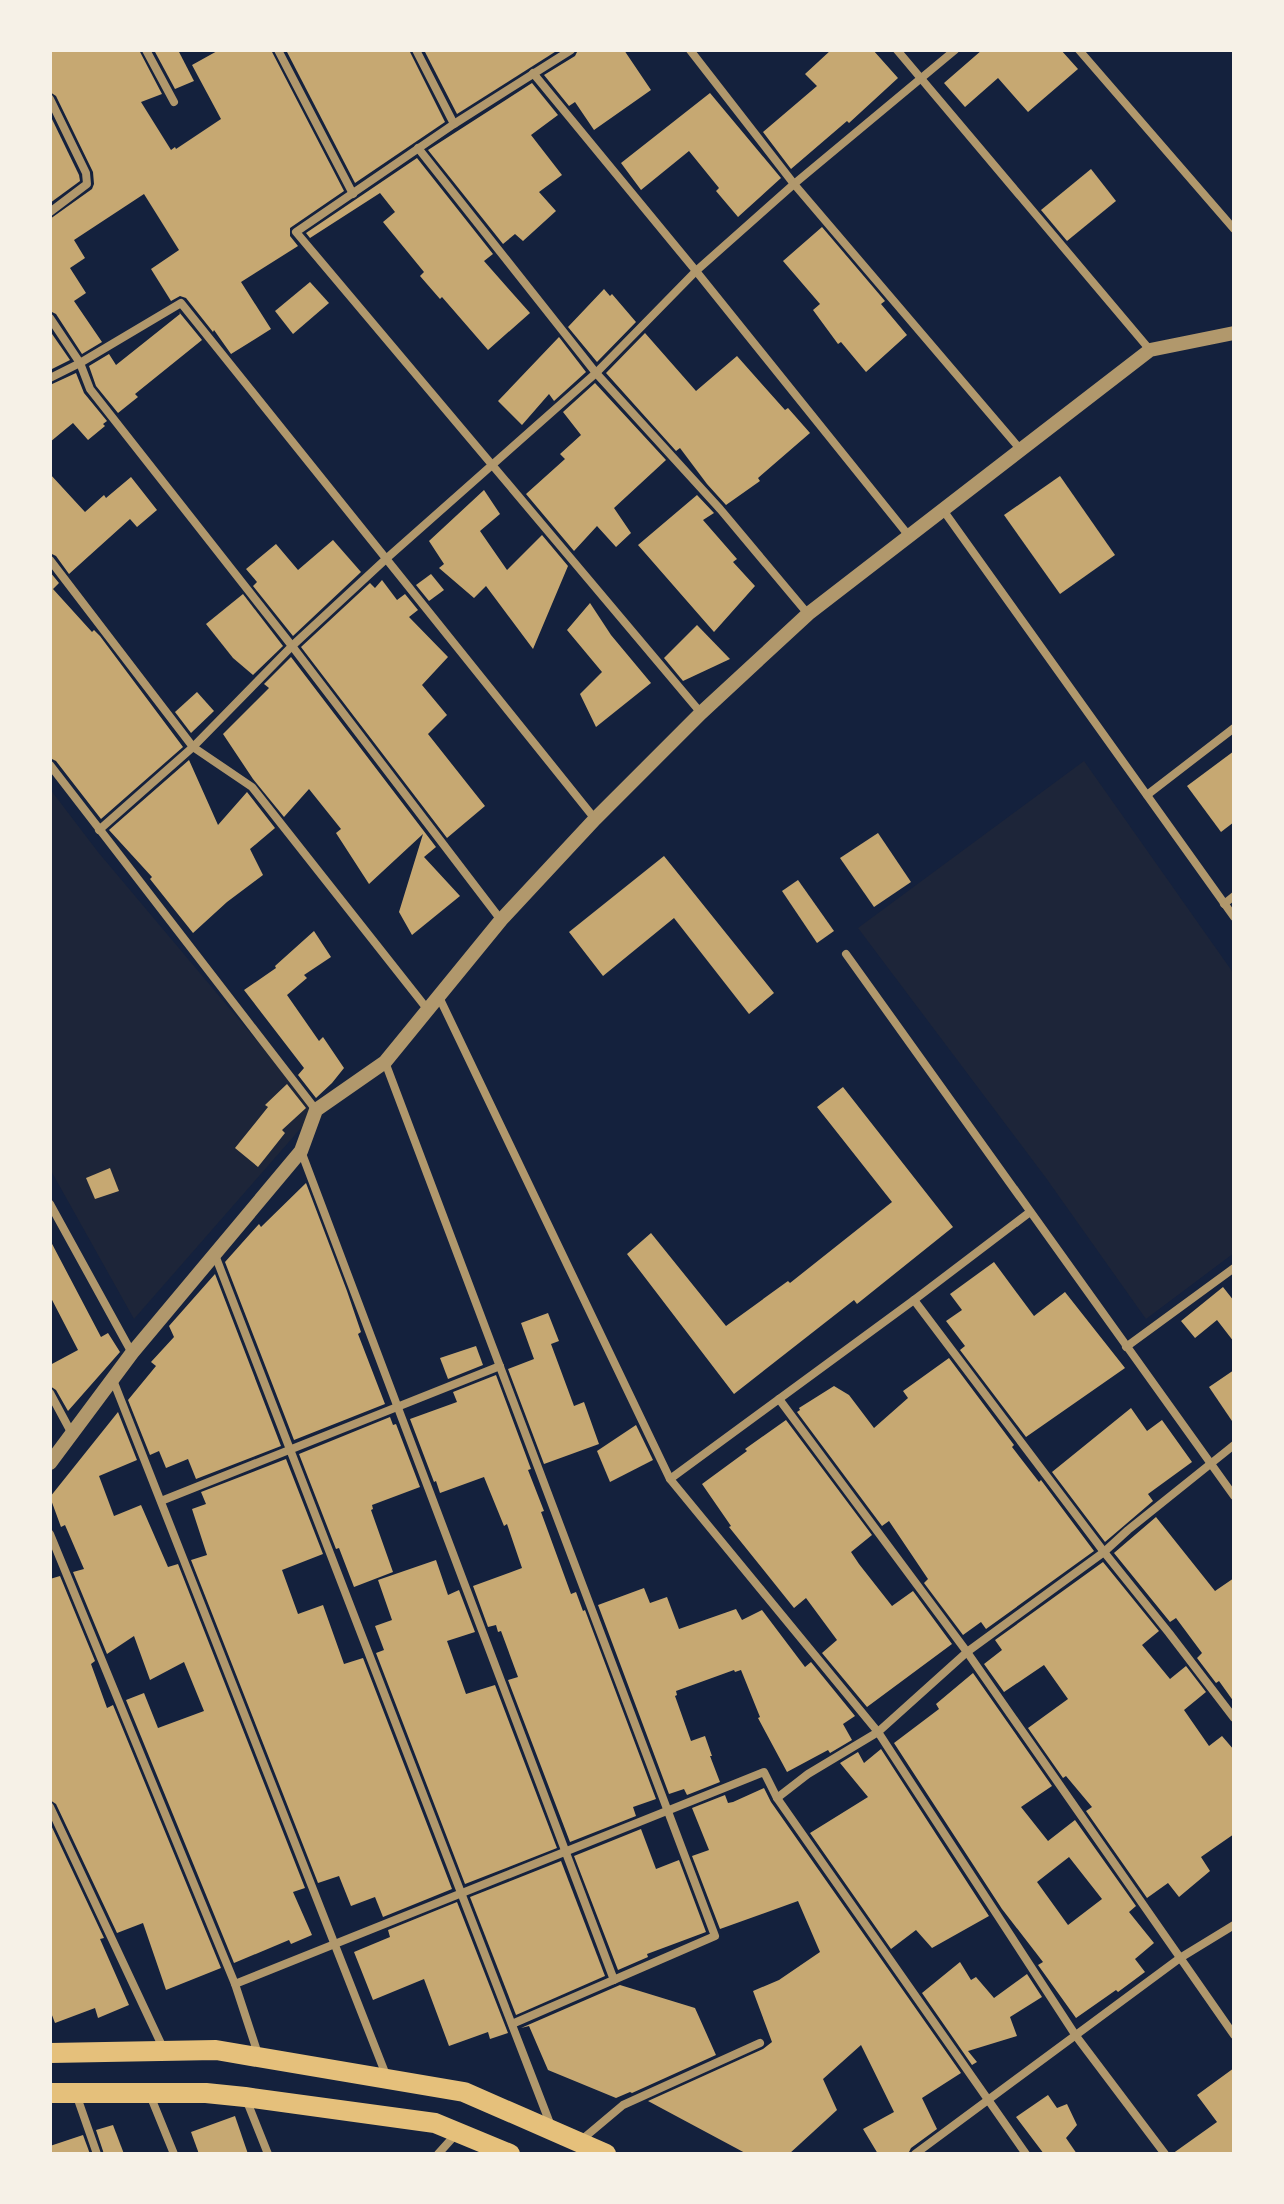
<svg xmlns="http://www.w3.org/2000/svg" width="1284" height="2204" font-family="Roboto,sans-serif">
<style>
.green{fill:#1d2539}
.building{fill:#c6a872;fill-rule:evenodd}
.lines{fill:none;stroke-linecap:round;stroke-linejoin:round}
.minor{stroke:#b1986c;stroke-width:8}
.tertiary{stroke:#b1986c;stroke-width:14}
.primary{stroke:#e5c07b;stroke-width:20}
</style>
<rect width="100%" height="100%" fill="#14213d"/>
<g class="green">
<polygon points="1084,761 1234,974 1234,1253 1146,1319 1046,1178 858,928"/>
<polygon points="50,789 98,852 316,1111 134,1319 50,1169"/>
</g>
<g class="building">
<polygon points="50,50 139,50 162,94 141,102 171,150 175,147 176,149 221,119 192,65 219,50 271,50 344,191 290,228 290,236 298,246 241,282 271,329 231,354 214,330 213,332 186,298 180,296 171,301 151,269 179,250 144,194 74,240 85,258 70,268 86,293 74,301 102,342 82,354 56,314 50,311 50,219 92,189 94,184 93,172 56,96 50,92"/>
<polygon points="154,50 178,50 194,81 175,89"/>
<polygon points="286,50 409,50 445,122 355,183"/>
<polygon points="424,50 558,50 457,114"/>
<polygon points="578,50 624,50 651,90 594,130 575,102 569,106 544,75 575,56"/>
<polygon points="831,50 873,50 898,78 849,123 847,121 791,169 763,132 817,86 805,74"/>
<polygon points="982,50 1061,50 1078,69 1028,112 998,78 965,107 944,83"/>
<polygon points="532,83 558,115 531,135 562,175 539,192 556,211 523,241 515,234 503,244 428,150"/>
<polygon points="710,93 781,178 738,217 716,191 719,188 689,151 641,190 621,163"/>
<polygon points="50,115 79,175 80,181 50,203"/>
<polygon points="417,158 493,254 484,261 530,313 488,350 442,297 440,299 420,276 424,272 383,222 395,212 380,193 310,238 306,233"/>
<polygon points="1091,169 1116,201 1067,241 1041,210"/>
<polygon points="822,227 885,301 881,304 907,335 866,372 841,342 838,344 813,310 820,304 783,261"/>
<polygon points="310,282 329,303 293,334 275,311"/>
<polygon points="604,289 610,296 612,294 636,322 597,362 568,327"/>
<polygon points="179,312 202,340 135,394 138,397 118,413 96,386 89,366 109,354 116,365 180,314"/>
<polygon points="50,331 70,360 50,370"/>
<polygon points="645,333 696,391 737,356 785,410 788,408 810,433 758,478 760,481 726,505 707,484 680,448 676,451 606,373"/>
<polygon points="559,337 586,372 554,401 549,394 522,425 498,401"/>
<polygon points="76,373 84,393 107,421 103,424 105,426 88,440 73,423 50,442 50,385"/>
<polygon points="595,383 666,460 614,508 631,533 616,547 597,526 574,551 526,494 565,459 560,454 581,435 563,412"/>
<polygon points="50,474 85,512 104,495 106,498 131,477 157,510 137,527 130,519 69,574 56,556 50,553"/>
<polygon points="1060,476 1115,555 1060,594 1004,515"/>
<polygon points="484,490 500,514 480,531 507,570 542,535 568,566 533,649 486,586 474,598 439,568 444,564 429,541"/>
<polygon points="697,495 714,513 703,520 737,559 733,562 755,586 714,632 638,545"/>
<polygon points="333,540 361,572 293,636 253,586 257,582 246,569 276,544 298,570"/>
<polygon points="50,572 59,583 53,589 92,632 94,630 100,636 183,747 101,819 56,761 50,758"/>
<polygon points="431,574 444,590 429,601 416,585"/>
<polygon points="382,580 397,600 405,594 418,610 409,617 448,657 422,685 447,715 428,734 485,806 447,838 301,647 370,583 375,588"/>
<polygon points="243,594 283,646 253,675 233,658 206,624"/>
<polygon points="590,603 611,635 651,683 596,727 580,694 602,672 567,630"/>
<polygon points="697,625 730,659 683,681 664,658"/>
<polygon points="291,657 436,847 424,857 460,896 412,935 399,912 423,834 369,884 336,833 341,829 309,789 284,817 253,779 223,734 269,688 264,684"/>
<polygon points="197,692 214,711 191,733 175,712"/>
<polygon points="1234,751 1234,822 1221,832 1187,786"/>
<polygon points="189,760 218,825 247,792 275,828 250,849 263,875 227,902 193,933 150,879 152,877 109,830"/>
<polygon points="878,833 911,882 874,907 840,858"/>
<polygon points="664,856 774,993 749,1014 674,918 603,976 569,932"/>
<polygon points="798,880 834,931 817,943 782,891"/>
<polygon points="314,931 331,957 304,975 307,978 287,995 319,1041 323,1037 344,1068 332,1083 316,1098 298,1075 304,1068 244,990 276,968 275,966"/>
<polygon points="287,1084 306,1108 282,1130 285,1133 258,1167 235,1148 268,1107 265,1105"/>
<polygon points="843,1087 953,1227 857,1304 854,1300 734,1394 627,1254 651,1233 726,1326 788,1281 790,1283 892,1202 817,1107"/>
<polygon points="110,1168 119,1191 95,1199 86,1178"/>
<polygon points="306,1183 347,1291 361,1332 358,1334 385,1404 294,1440 225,1262 259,1224 261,1227"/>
<polygon points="50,1240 101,1337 108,1333 120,1352 68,1411 56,1390 50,1386 50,1365 78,1350 50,1296"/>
<polygon points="994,1262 1034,1316 1065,1292 1125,1368 1026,1437 960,1350 965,1346 946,1321 962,1310 950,1294"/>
<polygon points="215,1274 281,1446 196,1479 188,1459 166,1468 159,1451 150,1455 128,1400 156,1366 151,1362 174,1337 169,1326"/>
<polygon points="1223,1287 1234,1301 1234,1342 1217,1320 1195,1338 1181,1321"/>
<polygon points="548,1313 559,1341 551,1344 574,1406 584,1402 599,1444 544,1464 508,1369 534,1359 521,1323"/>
<polygon points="476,1346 483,1365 448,1379 440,1358"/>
<polygon points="949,1358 1014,1445 1012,1447 1039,1482 1041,1480 1094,1551 986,1629 981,1622 963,1635 924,1583 928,1579 889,1521 882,1526 797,1412 800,1410 799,1408 834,1386 849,1395 874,1428 908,1398 903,1391"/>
<polygon points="1234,1370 1234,1424 1209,1387"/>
<polygon points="496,1375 531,1469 528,1470 544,1511 541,1512 571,1594 576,1592 583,1611 585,1610 656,1799 633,1807 636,1816 570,1842 508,1680 518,1677 501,1631 498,1632 496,1625 488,1627 473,1586 522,1568 507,1524 504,1526 484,1477 440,1493 436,1481 434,1482 410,1419 457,1402 453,1392"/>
<polygon points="1131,1408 1147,1431 1162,1420 1192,1462 1148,1494 1153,1501 1105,1542 1052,1472"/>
<polygon points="118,1412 137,1460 99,1476 114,1516 141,1505 168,1567 178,1564 305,1888 293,1892 312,1935 291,1944 289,1940 234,1963 126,1700 144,1693 158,1728 204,1711 184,1662 150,1680 134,1636 107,1654 73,1572 84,1569 65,1525 61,1527 50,1497"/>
<polygon points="390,1417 393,1425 396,1424 420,1487 372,1505 373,1509 371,1510 393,1572 354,1587 339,1548 336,1549 299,1454"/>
<polygon points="786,1420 872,1535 851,1552 859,1564 892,1606 913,1591 952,1644 867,1707 822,1653 837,1640 806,1598 794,1608 729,1527 731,1526 702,1484 747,1451 745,1449"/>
<polygon points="636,1425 653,1460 610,1482 597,1451"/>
<polygon points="286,1459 323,1554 282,1570 298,1614 323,1605 344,1664 363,1658 452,1889 383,1917 375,1897 351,1906 339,1876 318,1883 191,1560 207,1555 192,1509 206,1504 201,1492"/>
<polygon points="1156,1517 1215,1591 1234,1578 1234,1702 1219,1681 1216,1683 1197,1658 1202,1653 1176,1618 1170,1622 1114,1553"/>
<polygon points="436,1560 448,1595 459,1590 475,1632 447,1641 466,1694 495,1685 557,1848 465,1884 376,1653 384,1650 375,1626 392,1620 378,1580"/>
<polygon points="1103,1562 1159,1631 1142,1645 1170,1679 1186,1666 1206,1692 1184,1710 1209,1746 1222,1736 1234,1750 1234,1834 1201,1857 1210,1871 1179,1897 1168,1883 1147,1898 1086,1811 1092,1807 1066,1776 1063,1778 1028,1728 1068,1699 1044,1665 1004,1692 984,1664 1002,1650 995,1640"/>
<polygon points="60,1576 95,1661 91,1664 107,1708 113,1705 221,1968 166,1990 143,1923 117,1933 56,1804 50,1800 50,1579"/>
<polygon points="644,1588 650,1603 667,1597 679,1629 736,1609 742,1620 762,1610 805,1667 811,1662 855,1716 843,1724 852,1740 830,1753 828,1750 787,1772 758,1718 760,1717 741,1670 735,1672 734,1670 676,1691 677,1695 675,1696 691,1741 705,1736 712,1756 710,1756 720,1782 687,1795 684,1789 669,1794 598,1605"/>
<path d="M 973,1673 L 1052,1786 L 1021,1807 L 1048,1841 L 1075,1820 L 1136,1906 L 1129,1912 L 1154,1943 L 1135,1959 L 1145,1972 L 1118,1992 L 1116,1990 L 1076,2018 L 1038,1965 L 1043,1962 L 1002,1909 L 894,1743 L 939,1709 L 936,1704 ZM 1069,1857 L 1102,1899 L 1068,1925 L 1037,1882 Z"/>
<polygon points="881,1749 989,1916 932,1948 916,1930 891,1949 810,1833 868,1797 840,1763 858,1752 864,1763"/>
<polygon points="764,1788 771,1802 961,2073 922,2098 937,2129 911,2148 908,2154 878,2154 863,2129 894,2112 861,2045 823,2079 837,2110 789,2154 747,2154 648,2101 763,2049 772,2042 753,1991 779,1980 820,1952 798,1901 720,1929 692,1856 709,1850 692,1808 725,1795 728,1803 733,1802"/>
<polygon points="50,1823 104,1938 100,1939 129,2005 98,2018 95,2008 55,2023 50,2010"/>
<polygon points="641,1829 656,1869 679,1860 706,1932 647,1954 648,1957 618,1970 574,1856"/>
<polygon points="561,1861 605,1976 516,2015 470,1897"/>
<polygon points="457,1902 508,2033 490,2039 488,2032 449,2046 424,1979 373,2000 354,1952 390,1937 388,1930"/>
<polygon points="960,1962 971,1980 976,1977 994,1998 1027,1974 1042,1997 1010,2017 1017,2036 968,2051 977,2062 972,2065 922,1993"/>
<polygon points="620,1985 695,2008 716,2055 632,2093 630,2092 616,2098 548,2070 529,2026 521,2028"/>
<polygon points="1234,2068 1234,2154 1172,2154 1217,2122 1197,2095"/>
<polygon points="1048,2095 1057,2108 1067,2104 1077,2125 1066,2138 1077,2154 1044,2154 1016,2117"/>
<polygon points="235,2116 248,2154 199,2154 191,2132"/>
<polygon points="113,2125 124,2154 104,2154 96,2130"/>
<polygon points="83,2135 90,2154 50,2154 50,2146"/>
</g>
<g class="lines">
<g class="minor">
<polyline points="146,50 174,102"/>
<polyline points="278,50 353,194"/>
<polyline points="416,50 454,124"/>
<polyline points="571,50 454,124 296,232 701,713"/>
<polyline points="690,50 794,184 1020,449"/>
<polyline points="897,50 1150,350"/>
<polyline points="1079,50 1234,229"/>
<polyline points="533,73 696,271 909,536"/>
<polyline points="50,99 86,173 87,184 50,212"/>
<polyline points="418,148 596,373 720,509 808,614"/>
<polyline points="50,318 80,363 90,389 292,646 501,920"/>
<polyline points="50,378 80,363 181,303 595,819"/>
<polyline points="943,510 1234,917"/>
<polyline points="50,560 193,747 252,787 428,1010"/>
<polyline points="50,765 316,1110"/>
<polyline points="1147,795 1234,728"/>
<polyline points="99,830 193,747 292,646 387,558 596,373 696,271 794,184 955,50"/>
<polyline points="1224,904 1234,896"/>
<polyline points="846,954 1234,1496"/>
<polyline points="439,997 670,1479 878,1732 1076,2036 1165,2154"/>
<polyline points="385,1062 715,1936 512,2024"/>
<polyline points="301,1151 614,1980"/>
<polyline points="50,1204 132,1353"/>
<polyline points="215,1255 551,2126"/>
<polyline points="914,1300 1104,1552 1169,1633 1234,1718"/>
<polyline points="1126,1347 1234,1268"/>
<polyline points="113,1380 386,2075"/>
<polyline points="50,1393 71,1432"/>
<polyline points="779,1399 967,1652 1234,2035"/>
<polyline points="670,1479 914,1300 1030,1212"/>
<polyline points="161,1501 500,1366"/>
<polyline points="50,1534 235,1984 259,2057"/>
<polyline points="777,1798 808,1774 878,1732 967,1652 1104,1552 1128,1530 1234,1445"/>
<polyline points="50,1807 164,2050"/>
<polyline points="235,1984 764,1772 777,1798 1026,2154"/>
<polyline points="76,2094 97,2154"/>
<polyline points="150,2095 174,2154"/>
<polyline points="246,2099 268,2154"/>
<polyline points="579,2142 623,2105 760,2043"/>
<polyline points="438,2154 456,2134"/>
<polyline points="915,2154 1180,1958 1234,1925"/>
</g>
<polyline class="tertiary" points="50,1463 132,1353 301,1151 316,1110 385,1062 501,920 595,819 701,713 808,614 1150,350 1234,333"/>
<g class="primary">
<polyline points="50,2053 216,2050 464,2092 606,2154"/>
<polyline points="50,2093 206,2093 245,2097 435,2123 510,2154"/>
</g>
</g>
<rect width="1284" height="2204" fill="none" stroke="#f6f1e7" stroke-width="104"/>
</svg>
